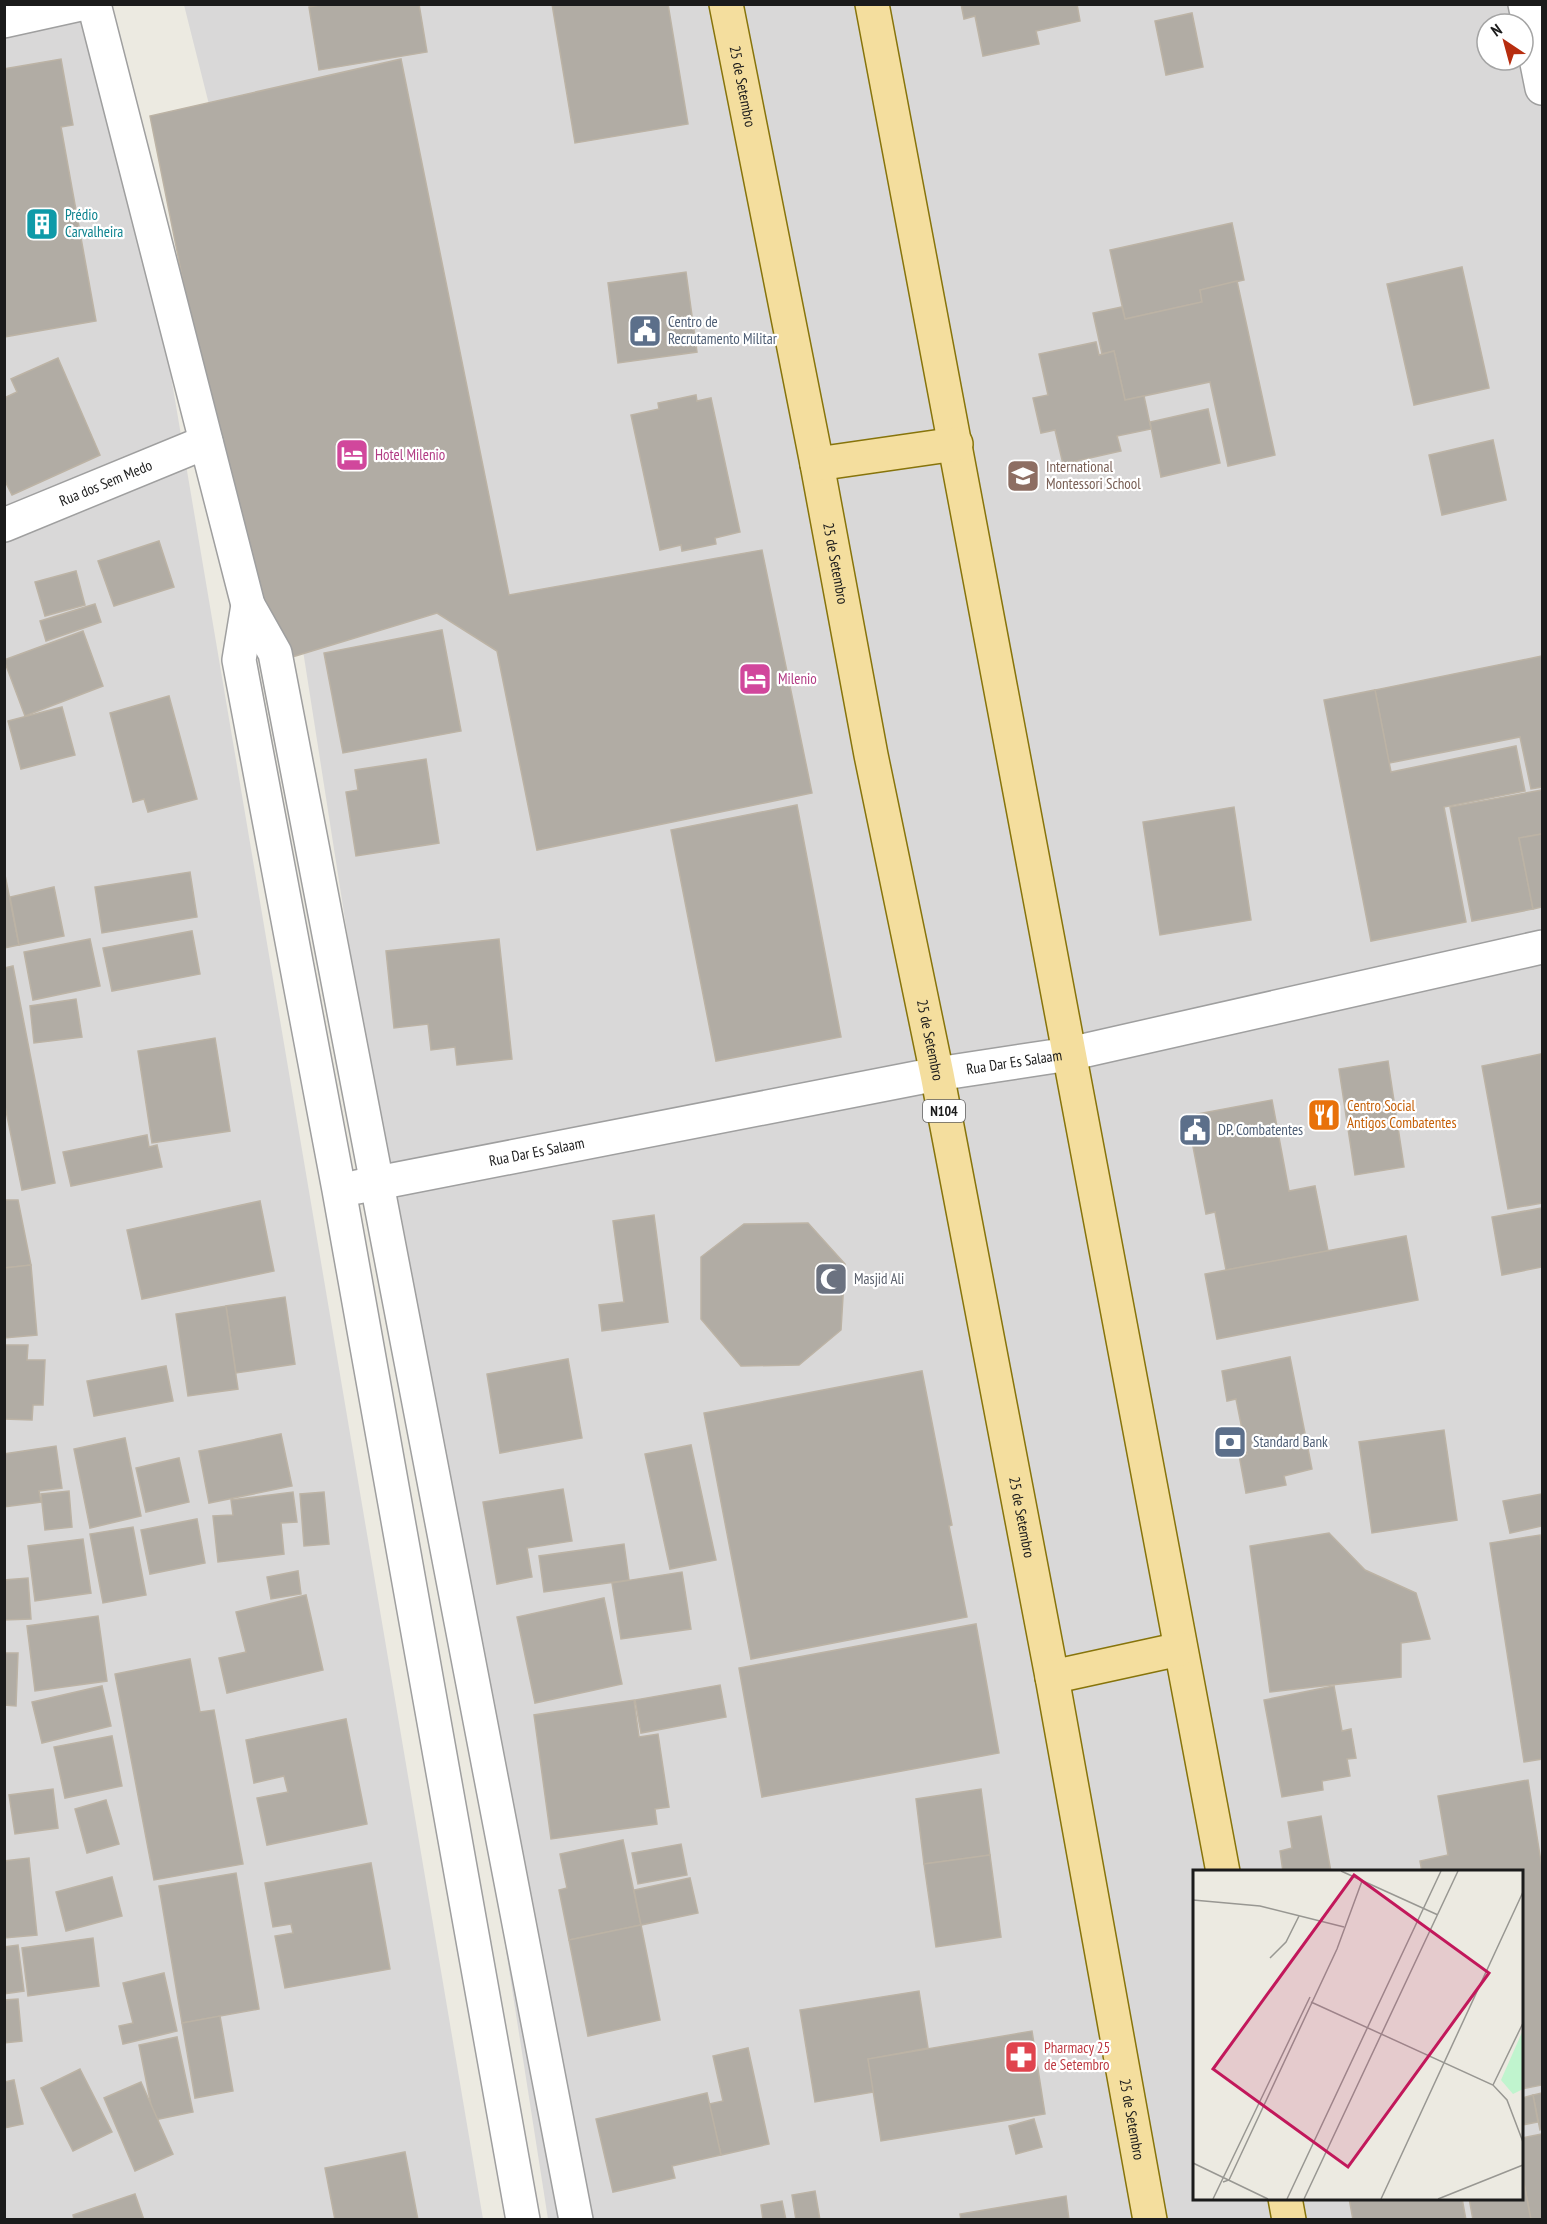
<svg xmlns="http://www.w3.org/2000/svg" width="1547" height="2224" font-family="'PT Sans Narrow',sans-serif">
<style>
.residential{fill:#d9d8d8;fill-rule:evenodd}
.building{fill:#b1aca4;stroke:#bcb3a5;stroke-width:1.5}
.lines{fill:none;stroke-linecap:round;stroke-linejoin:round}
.minor-casing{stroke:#9f9f9f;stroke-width:36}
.major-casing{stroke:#87740b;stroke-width:36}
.minor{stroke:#fff;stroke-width:33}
.major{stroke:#f4de9e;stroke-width:33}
.labels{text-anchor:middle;stroke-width:4.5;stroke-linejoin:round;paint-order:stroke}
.shield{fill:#fff;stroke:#5f5f5f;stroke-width:1.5}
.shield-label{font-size:14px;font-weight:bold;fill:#1b1b1b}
.street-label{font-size:15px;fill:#1b1b1b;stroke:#fff}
.culture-label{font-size:15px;fill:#0d838f;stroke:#fff;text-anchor:start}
.service-label{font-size:15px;fill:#4e5e75;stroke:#fff;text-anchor:start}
.hotel-label{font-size:15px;fill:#b23c85;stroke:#fff;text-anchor:start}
.education-label{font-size:15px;fill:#785e54;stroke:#fff;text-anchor:start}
.food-label{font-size:15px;fill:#c56008;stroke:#fff;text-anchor:start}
.worship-label{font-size:15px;fill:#5b616d;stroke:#fff;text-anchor:start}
.health-label{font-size:15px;fill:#be3a42;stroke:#fff;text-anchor:start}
.inset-road{fill:none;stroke:#989792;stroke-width:1.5}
.view{fill:#c2185b;fill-opacity:0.15;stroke:#c2185b;stroke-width:3}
.inset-edge{fill:none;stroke:#1b1b1b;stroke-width:3}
</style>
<rect width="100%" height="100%" fill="#eceae1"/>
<g class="residential">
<polygon points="108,4 483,2219 5,2220 4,5"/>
<path d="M 184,5 L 1542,5 L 1542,2219 L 548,2219 L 232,196 ZM 1487,24 L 1523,24 L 1523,60 L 1487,60 ZM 1194,1872 L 1522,1872 L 1522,2198 L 1194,2198 Z"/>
</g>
<g class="building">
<polygon points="325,4 419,4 427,52 319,70 309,7"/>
<polygon points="552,4 668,4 688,124 575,143"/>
<polygon points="961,4 1077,4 1080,21 1036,31 1039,44 983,56 975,16 964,19"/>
<polygon points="1192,13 1203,67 1166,75 1155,21"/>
<polygon points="61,59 73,125 61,127 96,321 4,337 4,69"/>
<polygon points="401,59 509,595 762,550 812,793 537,850 497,651 437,613 292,657 260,589 199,361 150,116"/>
<polygon points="1232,223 1244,280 1200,290 1202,302 1125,319 1110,250"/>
<polygon points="1462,267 1489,388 1414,405 1387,284"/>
<polygon points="686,272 697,352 618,363 608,283"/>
<polygon points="1237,281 1275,455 1228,466 1210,382 1125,400 1114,351 1102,354 1093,313 1122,307 1125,319 1202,302 1200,290"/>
<polygon points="1096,342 1099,355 1114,351 1125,400 1144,396 1151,429 1117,436 1121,451 1063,464 1055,430 1041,433 1033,398 1048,395 1039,354"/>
<polygon points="58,358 100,455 12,495 4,479 4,398 17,392 11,379"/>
<polygon points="696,395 697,401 711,398 740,532 715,538 716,544 682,551 681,545 660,550 631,415 659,409 658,403"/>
<polygon points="1208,409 1220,463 1161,477 1150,422"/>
<polygon points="1493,440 1506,500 1442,515 1429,455"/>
<polygon points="159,541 174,587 114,606 98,561"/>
<polygon points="76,571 85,605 45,616 35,582"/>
<polygon points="95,604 101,622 46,641 40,621"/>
<polygon points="442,630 461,731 343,753 324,653"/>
<polygon points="83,631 103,686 25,716 4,660"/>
<polygon points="1542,656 1542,787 1531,789 1520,737 1389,763 1375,690"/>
<polygon points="1375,690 1391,772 1516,746 1525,791 1444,807 1466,922 1371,941 1324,700"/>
<polygon points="169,696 197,799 148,812 144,799 133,802 110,713"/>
<polygon points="62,707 75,755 21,769 8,721"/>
<polygon points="426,759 439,843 356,856 346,792 358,790 355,770"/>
<polygon points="1542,790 1542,834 1519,838 1533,909 1472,921 1450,807"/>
<polygon points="797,805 841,1037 716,1061 671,830"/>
<polygon points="1234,807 1251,920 1160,935 1143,822"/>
<polygon points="1542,834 1542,907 1533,909 1519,838"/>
<polygon points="4,870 19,945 4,948"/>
<polygon points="190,872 197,917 102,933 95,887"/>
<polygon points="54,887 64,936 19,945 10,897"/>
<polygon points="192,931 200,974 112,991 103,948"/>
<polygon points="90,939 100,986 33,1000 24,952"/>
<polygon points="499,939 512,1059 457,1065 455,1047 431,1050 428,1024 394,1028 386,951"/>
<polygon points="13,966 55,1183 22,1190 4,1101 4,968"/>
<polygon points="76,999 82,1037 34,1043 30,1006"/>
<polygon points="215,1038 230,1131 152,1143 138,1051"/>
<polygon points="1541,1054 1542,1203 1508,1209 1482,1066"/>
<polygon points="1388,1061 1404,1167 1355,1175 1339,1069"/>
<polygon points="1272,1100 1289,1191 1315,1186 1328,1251 1226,1270 1215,1212 1206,1214 1190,1131 1200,1129 1197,1114"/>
<polygon points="147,1135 149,1147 157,1145 162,1167 71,1186 63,1152"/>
<polygon points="4,1200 18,1200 31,1265 4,1268"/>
<polygon points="260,1201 274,1271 142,1299 127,1230"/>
<polygon points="1542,1208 1542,1267 1502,1275 1492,1217"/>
<polygon points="654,1215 668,1322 602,1331 599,1305 624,1302 613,1221"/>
<polygon points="808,1223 845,1264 841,1330 799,1365 741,1366 701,1319 701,1257 744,1224"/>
<polygon points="1406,1236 1418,1300 1217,1339 1205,1274"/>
<polygon points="31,1265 37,1335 4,1338 4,1268"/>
<polygon points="285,1297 295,1364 236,1373 226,1306"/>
<polygon points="226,1306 238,1389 188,1396 176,1314"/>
<polygon points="4,1345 28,1345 27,1360 45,1360 43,1405 33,1405 32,1420 4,1419"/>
<polygon points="1290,1357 1312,1469 1284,1476 1286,1485 1246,1493 1239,1455 1247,1454 1236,1399 1227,1401 1222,1371"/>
<polygon points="568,1359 582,1438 500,1453 487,1374"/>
<polygon points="166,1366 173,1401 94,1416 87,1381"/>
<polygon points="922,1371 952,1525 949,1526 967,1617 751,1659 704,1413"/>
<polygon points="1444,1430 1457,1520 1372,1533 1359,1442"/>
<polygon points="281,1434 292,1486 209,1503 199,1451"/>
<polygon points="125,1438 141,1516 90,1528 74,1449"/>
<polygon points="691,1445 716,1560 670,1569 645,1454"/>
<polygon points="56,1446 62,1488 39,1491 41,1502 4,1507 4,1454"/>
<polygon points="179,1458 189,1502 146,1512 136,1468"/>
<polygon points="563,1489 572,1541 527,1548 532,1577 497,1584 483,1502"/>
<polygon points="69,1491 72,1527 45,1530 41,1494"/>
<polygon points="293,1492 297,1522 281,1523 284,1554 218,1562 213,1516 233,1515 231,1500"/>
<polygon points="324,1492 329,1544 304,1546 300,1494"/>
<polygon points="1542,1494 1542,1526 1510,1533 1503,1501"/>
<polygon points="197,1519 205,1563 150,1574 141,1530"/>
<polygon points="133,1527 146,1595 103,1603 90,1534"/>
<polygon points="1329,1533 1365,1570 1416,1593 1430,1639 1401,1643 1401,1677 1270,1692 1250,1546"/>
<polygon points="1540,1535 1542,1551 1542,1759 1524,1762 1490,1543"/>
<polygon points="83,1539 91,1593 35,1601 28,1546"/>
<polygon points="624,1544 629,1580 544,1592 539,1556"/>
<polygon points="298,1571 301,1594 271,1599 267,1577"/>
<polygon points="682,1572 691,1629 621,1639 612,1583"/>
<polygon points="28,1578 31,1619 4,1620 4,1580"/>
<polygon points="306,1595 323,1670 227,1693 219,1658 246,1652 236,1612"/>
<polygon points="604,1598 622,1684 535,1703 517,1617"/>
<polygon points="98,1616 107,1681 35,1691 27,1626"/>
<polygon points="976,1624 999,1753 762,1797 739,1668"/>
<polygon points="4,1653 18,1653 16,1706 4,1705"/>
<polygon points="190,1659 200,1712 214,1710 243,1864 154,1880 115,1674"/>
<polygon points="720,1685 726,1717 641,1733 635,1700"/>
<polygon points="102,1686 111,1726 42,1743 32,1702"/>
<polygon points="1334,1686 1342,1731 1351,1729 1356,1758 1347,1759 1350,1776 1322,1781 1323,1790 1282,1797 1264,1700"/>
<polygon points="634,1700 639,1737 658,1734 669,1807 655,1809 657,1824 551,1839 534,1715"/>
<polygon points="346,1719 367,1824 267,1845 257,1798 288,1792 284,1776 254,1783 246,1740"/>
<polygon points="112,1736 122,1786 65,1798 54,1747"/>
<polygon points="1528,1780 1542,1868 1542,2085 1522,2089 1522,1872 1422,1872 1420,1861 1448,1855 1438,1796"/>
<polygon points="53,1789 58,1828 15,1834 9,1795"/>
<polygon points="981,1789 990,1855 924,1864 916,1799"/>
<polygon points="106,1800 119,1844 87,1853 75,1809"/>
<polygon points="1321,1816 1331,1872 1283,1872 1280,1851 1292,1848 1288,1822"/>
<polygon points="623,1840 641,1925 569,1940 559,1890 567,1888 560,1854"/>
<polygon points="681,1844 687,1875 638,1884 632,1853"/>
<polygon points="990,1855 1001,1937 936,1947 924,1864"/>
<polygon points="29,1858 37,1935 4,1938 4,1861"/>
<polygon points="371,1863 390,1969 285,1988 275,1936 293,1933 291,1924 273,1927 265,1883"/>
<polygon points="236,1873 259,2009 182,2023 159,1886"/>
<polygon points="112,1877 122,1916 66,1931 56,1892"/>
<polygon points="690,1878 698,1913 641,1925 634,1890"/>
<polygon points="641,1925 660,2020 588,2036 569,1940"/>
<polygon points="93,1938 99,1986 28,1996 22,1948"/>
<polygon points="18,1945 24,1991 4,1994 4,1947"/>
<polygon points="164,1973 177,2031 123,2044 119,2026 133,2023 123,1983"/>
<polygon points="919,1991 928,2048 868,2059 874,2092 815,2102 800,2010"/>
<polygon points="18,1999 22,2041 4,2043 4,2000"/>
<polygon points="220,2016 233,2091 195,2098 182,2023"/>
<polygon points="1032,2031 1045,2114 881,2141 868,2059"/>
<polygon points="177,2037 193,2112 154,2120 139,2045"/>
<polygon points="748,2048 769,2144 721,2155 709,2104 723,2101 713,2056"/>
<polygon points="80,2069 112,2132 73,2151 41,2088"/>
<polygon points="14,2080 23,2124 4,2128 4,2082"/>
<polygon points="141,2082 173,2154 135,2171 104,2098"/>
<polygon points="707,2093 721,2155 672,2166 675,2178 613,2192 596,2119"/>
<polygon points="1542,2093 1542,2129 1540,2130 1533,2095"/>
<polygon points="1533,2095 1538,2122 1522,2125 1522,2098"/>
<polygon points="1034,2119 1042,2147 1016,2154 1009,2126"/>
<polygon points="1542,2134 1542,2220 1531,2220 1522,2173 1522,2138"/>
<polygon points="405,2152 418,2220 335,2220 325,2168"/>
<polygon points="1522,2173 1531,2220 1473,2220 1469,2198 1522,2198"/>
<polygon points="815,2191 820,2220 796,2220 792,2195"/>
<polygon points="135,2194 144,2220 74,2220 73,2215"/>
<polygon points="1066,2196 1069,2220 961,2220 960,2214"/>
<polygon points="1349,2198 1462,2198 1466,2220 1353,2220"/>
<polygon points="782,2201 786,2220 763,2220 761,2205"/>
</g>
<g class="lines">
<defs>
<g id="minor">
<polyline points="94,4 248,605 275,653 576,2220"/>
<polyline points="1525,4 1542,88"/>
<polyline points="4,21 81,4"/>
<path id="s1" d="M 4,525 L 206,442"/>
<polyline points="248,605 239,660 339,1190 523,2220"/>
<path id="s2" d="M 357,1187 L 937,1074 L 1069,1054 L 1542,947"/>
</g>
<g id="major">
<path id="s3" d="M 726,4 L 817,464 L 871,755 L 937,1074 L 1052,1677 L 1150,2220"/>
<polyline points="872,4 1223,1872"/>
<polyline points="817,464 956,444"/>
<polyline points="1052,1677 1180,1649"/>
<polyline points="1285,2198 1289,2220"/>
</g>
</defs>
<use href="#minor" class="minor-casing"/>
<use href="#major" class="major-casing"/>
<use href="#minor" class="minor"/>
<use href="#major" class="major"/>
</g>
<defs>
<symbol id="building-square" viewBox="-11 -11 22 22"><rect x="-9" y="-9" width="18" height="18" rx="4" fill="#0f9aa8" stroke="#fff"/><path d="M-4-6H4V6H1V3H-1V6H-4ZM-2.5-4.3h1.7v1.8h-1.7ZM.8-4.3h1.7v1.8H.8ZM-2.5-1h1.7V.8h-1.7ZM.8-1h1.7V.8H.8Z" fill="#fff"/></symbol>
<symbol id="civic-square" viewBox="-11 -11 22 22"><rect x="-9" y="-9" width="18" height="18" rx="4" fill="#5c6f8a" stroke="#fff"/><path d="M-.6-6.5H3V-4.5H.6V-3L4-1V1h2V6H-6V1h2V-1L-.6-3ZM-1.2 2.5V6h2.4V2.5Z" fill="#fff"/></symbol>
<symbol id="hotel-square" viewBox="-11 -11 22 22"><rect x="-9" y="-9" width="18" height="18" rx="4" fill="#d1479c" stroke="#fff"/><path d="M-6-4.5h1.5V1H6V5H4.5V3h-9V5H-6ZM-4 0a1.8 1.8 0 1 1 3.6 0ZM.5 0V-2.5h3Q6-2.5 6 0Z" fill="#fff"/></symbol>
<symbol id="school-square" viewBox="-11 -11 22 22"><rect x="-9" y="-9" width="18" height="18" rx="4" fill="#8d6e63" stroke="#fff"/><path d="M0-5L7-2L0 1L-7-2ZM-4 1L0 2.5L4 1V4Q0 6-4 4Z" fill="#fff"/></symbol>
<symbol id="restaurant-square" viewBox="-11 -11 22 22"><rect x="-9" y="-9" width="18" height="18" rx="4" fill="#e8710a" stroke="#fff"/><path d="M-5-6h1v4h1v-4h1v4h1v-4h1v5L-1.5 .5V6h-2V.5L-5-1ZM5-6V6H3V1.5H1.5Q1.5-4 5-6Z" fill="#fff"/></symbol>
<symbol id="mosque-square" viewBox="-11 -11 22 22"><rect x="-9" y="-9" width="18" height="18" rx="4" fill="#6b7280" stroke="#fff"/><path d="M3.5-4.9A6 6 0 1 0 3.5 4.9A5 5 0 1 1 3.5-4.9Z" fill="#fff"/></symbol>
<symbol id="bank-square" viewBox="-11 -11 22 22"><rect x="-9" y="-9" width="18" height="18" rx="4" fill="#5c6f8a" stroke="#fff"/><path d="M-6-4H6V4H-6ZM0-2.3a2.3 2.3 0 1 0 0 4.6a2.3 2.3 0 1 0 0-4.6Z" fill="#fff"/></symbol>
<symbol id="pharmacy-square" viewBox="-11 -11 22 22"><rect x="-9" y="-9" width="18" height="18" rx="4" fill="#e0444e" stroke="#fff"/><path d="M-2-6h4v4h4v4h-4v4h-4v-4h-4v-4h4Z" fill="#fff"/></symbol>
</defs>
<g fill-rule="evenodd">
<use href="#building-square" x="23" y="205" width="38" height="38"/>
<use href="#civic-square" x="626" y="312" width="38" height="38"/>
<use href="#hotel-square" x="333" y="436" width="38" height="38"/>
<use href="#school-square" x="1004" y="457" width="38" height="38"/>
<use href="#hotel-square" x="736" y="660" width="38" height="38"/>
<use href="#restaurant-square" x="1305" y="1096" width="38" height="38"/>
<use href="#civic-square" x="1176" y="1111" width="38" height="38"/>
<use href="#mosque-square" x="812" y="1260" width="38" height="38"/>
<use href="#bank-square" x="1211" y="1423" width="38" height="38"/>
<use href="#pharmacy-square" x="1002" y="2038" width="38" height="38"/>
</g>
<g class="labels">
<rect class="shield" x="923" y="1100" width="42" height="22" rx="4.5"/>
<g class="shield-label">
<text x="944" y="1116">N104</text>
</g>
<g class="street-label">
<text dy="5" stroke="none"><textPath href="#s3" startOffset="84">25 de Setembro</textPath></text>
<text dy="5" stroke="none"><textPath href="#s1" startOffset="110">Rua dos Sem Medo</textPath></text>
<text dy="5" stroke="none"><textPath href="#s3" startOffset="570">25 de Setembro</textPath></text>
<text dy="5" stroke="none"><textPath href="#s3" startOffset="1056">25 de Setembro</textPath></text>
<text dy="5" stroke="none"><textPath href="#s2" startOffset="669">Rua Dar Es Salaam</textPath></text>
<text dy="5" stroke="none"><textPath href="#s2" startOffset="183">Rua Dar Es Salaam</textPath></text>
<text dy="5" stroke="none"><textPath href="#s3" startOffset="1542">25 de Setembro</textPath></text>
<text dy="5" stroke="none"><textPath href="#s3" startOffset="2154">25 de Setembro</textPath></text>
</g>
<g class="culture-label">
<text x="65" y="220">Prédio<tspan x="65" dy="17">Carvalheira</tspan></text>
</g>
<g class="service-label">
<text x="668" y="327">Centro de<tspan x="668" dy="17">Recrutamento Militar</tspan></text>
<text x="1218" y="1135">DP. Combatentes</text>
<text x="1253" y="1447">Standard Bank</text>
</g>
<g class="hotel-label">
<text x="375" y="460">Hotel Milenio</text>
<text x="778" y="684">Milenio</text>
</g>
<g class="education-label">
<text x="1046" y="472">International<tspan x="1046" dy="17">Montessori School</tspan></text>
</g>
<g class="food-label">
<text x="1347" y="1111">Centro Social<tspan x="1347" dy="17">Antigos Combatentes</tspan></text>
</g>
<g class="worship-label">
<text x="854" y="1284">Masjid Ali</text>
</g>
<g class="health-label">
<text x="1044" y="2053">Pharmacy 25<tspan x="1044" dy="17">de Setembro</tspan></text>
</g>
</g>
<g transform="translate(1193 1870)">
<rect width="330" height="330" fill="#eceae1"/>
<path d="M 330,160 L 330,219 L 320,224 L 308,210 Z" fill="#c0f4ce"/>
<path class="inset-road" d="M 148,1 L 245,45M 0,30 L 67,36 L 151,57M 77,88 L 93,72 L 106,46M 118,132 L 300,215 L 314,230 L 330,272M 300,215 L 330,153M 0,293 L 75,329M 30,312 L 36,310 L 144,79 L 169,11M 20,329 L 117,127M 94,329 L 248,1M 111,329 L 265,1M 188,329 L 330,22M 245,329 L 330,295"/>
<path class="view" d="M 161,5 L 296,103 L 155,297 L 20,199 Z"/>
<rect width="330" height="330" class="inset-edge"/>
</g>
<rect width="1547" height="2224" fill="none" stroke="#1b1b1b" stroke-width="12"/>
<g transform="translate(1505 42) rotate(324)"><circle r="28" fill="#ffffff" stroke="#a4a4a4" stroke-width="1.5"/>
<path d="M0-4.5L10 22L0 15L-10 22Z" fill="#b72d0f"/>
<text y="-9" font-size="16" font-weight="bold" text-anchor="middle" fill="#1b1b1b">N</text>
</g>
</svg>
